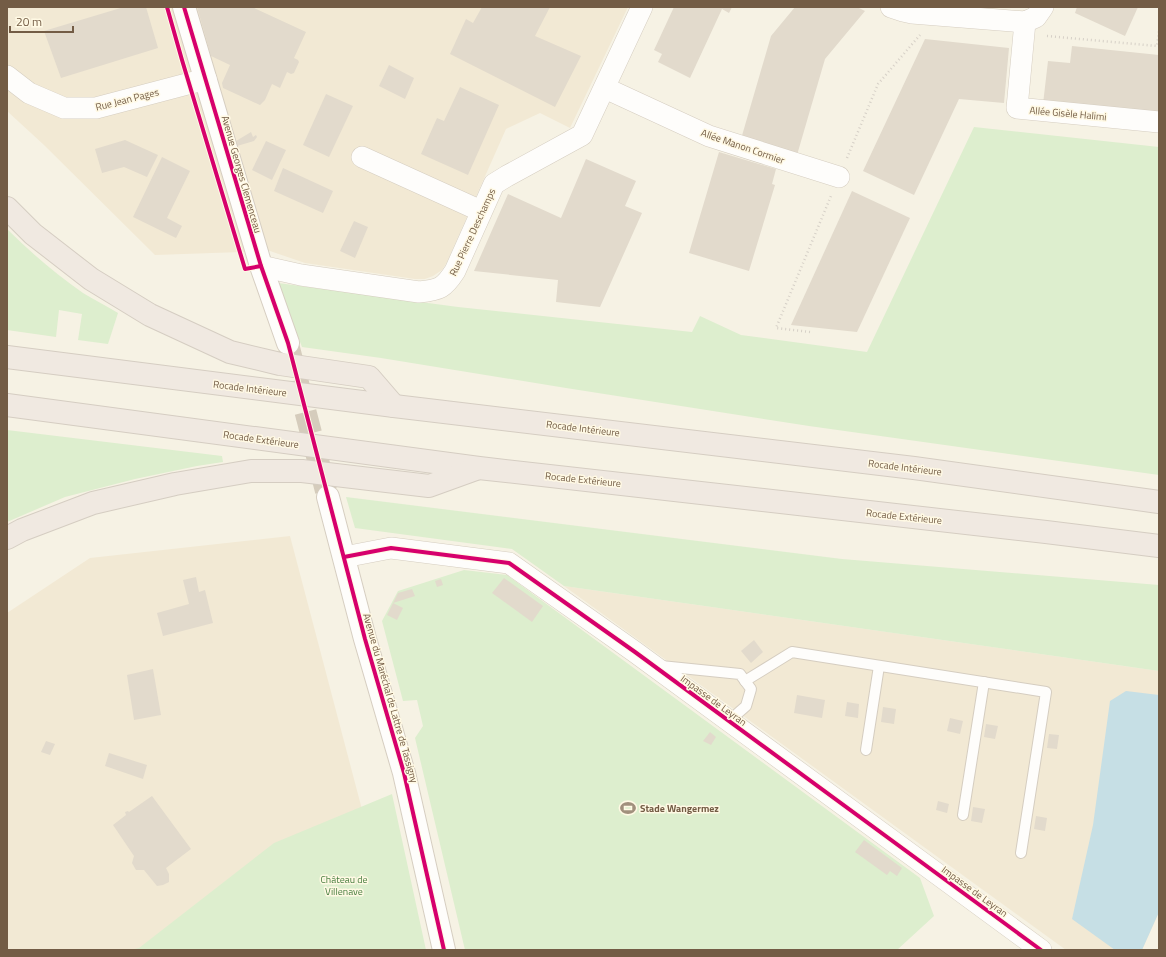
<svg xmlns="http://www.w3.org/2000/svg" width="1166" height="957" font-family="'Titillium Web',sans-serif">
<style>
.residential{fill:#f2e9d4}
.green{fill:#ddeece}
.water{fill:#c6dfe5}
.building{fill:#e2dacc}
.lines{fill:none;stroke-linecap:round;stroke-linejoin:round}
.secondary-tunnel{stroke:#d5ccbc;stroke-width:22;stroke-dasharray:22 11;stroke-linecap:butt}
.lane-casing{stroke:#d5cdc0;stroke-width:12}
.street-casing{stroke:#d5cdc0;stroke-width:22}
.secondary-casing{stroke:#d6cec1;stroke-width:24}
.highway-casing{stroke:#d5cdc2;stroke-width:24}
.path{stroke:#d6d0c7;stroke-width:2.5;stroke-dasharray:1 3;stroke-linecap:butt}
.lane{stroke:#fefdfb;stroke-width:10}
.street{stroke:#fefdfb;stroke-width:21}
.secondary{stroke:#fefdfb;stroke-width:22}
.highway{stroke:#f0e9e1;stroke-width:22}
.cycleway-casing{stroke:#fff9e4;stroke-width:6}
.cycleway{stroke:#d6006c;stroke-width:4}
.labels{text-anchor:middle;stroke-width:3;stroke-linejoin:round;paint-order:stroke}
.street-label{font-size:10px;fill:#735c45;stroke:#fff9e4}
.poi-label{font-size:10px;font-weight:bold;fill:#735c45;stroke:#fff9e4;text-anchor:start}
.park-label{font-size:10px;fill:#497f40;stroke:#fff9e4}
</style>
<rect width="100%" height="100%" fill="#f6f2e4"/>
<g class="residential">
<polygon points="7,7 628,7 570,128 540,113 506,129 447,262 442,270 433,276 425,279 415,279 305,263 270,251 155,255 44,145 7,111"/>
<polygon points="290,536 399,950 7,950 7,613 90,558"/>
<polygon points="564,586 1159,671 1159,912 1142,950 1066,950"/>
</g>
<g class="green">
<polygon points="974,127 1159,147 1159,475 809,426 566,388 381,358 302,347 278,283 458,307 692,332 700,316 741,335 867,352"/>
<path d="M 7,229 C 31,253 56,274 83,293 C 94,300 107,306 118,313 L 108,344 L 78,340 L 82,314 L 59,310 L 56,337 L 7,330 Z"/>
<polygon points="7,430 222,456 223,462 197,466 135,479 65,497 7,522"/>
<polygon points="346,497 842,559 1159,585 1159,671 564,586 512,549 355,528"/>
<polygon points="464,570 507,575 920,878 934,916 897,950 465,950 415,738 423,726 417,700 403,701 382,621 398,591"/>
<polygon points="392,794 426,950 130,950 139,948 274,843"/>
</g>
<polygon class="water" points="1126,691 1159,695 1159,912 1142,950 1115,950 1072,919 1093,825 1110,701"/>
<g class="building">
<polygon points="124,7 146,7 158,48 61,78 44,31"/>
<polygon points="197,7 252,7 306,32 294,58 298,60 299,62 294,73 291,74 287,72 280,88 272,84 265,100 260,105 223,88 222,83 230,65 211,56"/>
<polygon points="482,7 550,7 535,36 581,56 555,107 450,54 466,19 473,23"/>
<polygon points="674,7 732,7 729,13 722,9 690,78 658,62 662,54 654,50"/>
<polygon points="795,7 857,7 865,11 825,59 797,155 741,139 771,36"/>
<polygon points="1077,7 1138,7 1125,36 1075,13"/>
<polygon points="925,39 1009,48 1004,103 959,99 914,195 863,171"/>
<polygon points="1072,46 1159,55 1159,115 1043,104 1048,61 1070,63"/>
<polygon points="389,65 414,78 405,99 379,86"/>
<polygon points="460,87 499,105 468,175 421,154 437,118 444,121"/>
<polygon points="326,94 353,106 329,157 303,145"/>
<polygon points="251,132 253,137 256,135 257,137 254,141 237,146 236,141"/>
<polygon points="125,140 158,155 147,177 124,167 102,173 95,149"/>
<polygon points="266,141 286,150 272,180 252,170"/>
<polygon points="719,152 776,169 772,184 775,185 749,271 689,253"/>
<polygon points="162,157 190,171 167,218 182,226 176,238 133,217"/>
<polygon points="586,159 636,181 625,206 642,213 600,307 556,302 558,280 474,271 508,194 561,218"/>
<polygon points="283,168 333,191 323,213 274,191"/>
<polygon points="852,191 910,218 857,332 791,325"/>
<polygon points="354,221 368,227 355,258 340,251"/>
<polygon points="196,577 199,592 205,590 213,623 163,636 157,613 189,604 183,580"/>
<polygon points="504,578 543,606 532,622 492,593"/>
<polygon points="441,579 443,585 437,587 435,581"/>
<polygon points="412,589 415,596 393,603 403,608 397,620 387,615 398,593"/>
<polygon points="754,640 763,652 751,663 741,651"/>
<polygon points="153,669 161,715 134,720 127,675"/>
<polygon points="797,695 825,700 822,718 794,713"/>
<polygon points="847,702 859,704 858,718 845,716"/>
<polygon points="883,707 896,709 894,724 881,722"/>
<polygon points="950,718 963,721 960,734 947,731"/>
<polygon points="986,724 998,726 995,739 984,737"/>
<polygon points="710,732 716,737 711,745 703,741"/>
<polygon points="1049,734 1059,735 1057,749 1047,748"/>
<polygon points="46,741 55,744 50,755 41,752"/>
<polygon points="109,753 147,765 143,779 105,766"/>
<polygon points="152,796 191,849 166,868 169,874 169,882 163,885 157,886 144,870 136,870 132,863 134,856 113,825 126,815 125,812 128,811 129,812"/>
<polygon points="938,801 949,804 947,813 936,810"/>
<polygon points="973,807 985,809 982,823 971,821"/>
<polygon points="1036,816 1047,818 1045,831 1034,829"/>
<polygon points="864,840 902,868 897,876 890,871 887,875 855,852"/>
</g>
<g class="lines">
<polyline class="secondary-tunnel" points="289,348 326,491"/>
<defs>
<g id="lane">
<polyline points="661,666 740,674 751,689 746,706 729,721"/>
<polyline points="745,681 792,652 1046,692 1021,853"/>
<polyline points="866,750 879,666"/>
<polyline points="963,815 984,682"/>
</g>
<g id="street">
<polyline points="891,7 903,11 912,13 1025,22 1036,17 1043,7"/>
<polyline points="1025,22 1017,108 1159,122"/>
<polyline points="7,76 29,93 64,108 96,108 206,79"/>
<polyline points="605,88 709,136 839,177"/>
<polyline points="362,157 481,211"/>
<path d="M 261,266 L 301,275 L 419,292 C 440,290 444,288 455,271 L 494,184 L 507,176 L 582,135 L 642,7"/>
<polyline points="344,557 391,548 509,563 635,652 1041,950"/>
</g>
<g id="secondary">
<polyline points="184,7 261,266 288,343"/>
<polyline points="328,497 365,639 404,773 444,950"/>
</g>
<g id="highway">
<polyline points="7,208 33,234 91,279 150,315 230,352 280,364 369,377 394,406"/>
<polyline points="7,357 394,406 914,468 1159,502"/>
<polyline points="7,405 479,468 1046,532 1159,546"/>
<polyline points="7,538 22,530 93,503 175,484 251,471 302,471 429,486 476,469"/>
</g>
</defs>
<use href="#lane" class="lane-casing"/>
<use href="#street" class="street-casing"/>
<use href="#secondary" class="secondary-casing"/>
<use href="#highway" class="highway-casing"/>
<g class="path">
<polyline points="1047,36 1157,46 1159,31"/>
<polyline points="847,158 878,84 920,35"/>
<polyline points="810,332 776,328 831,196"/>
</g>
<use href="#lane" class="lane"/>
<use href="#street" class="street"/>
<use href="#secondary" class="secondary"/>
<use href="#highway" class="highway"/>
<defs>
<g id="cycleway">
<polyline points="167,7 182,60 245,269 261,266"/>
<polyline points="184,7 261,266 288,343 365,639 404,773 444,950"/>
<polyline points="344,557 391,548 509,563 635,652 1041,950"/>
</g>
</defs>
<use href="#cycleway" class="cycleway-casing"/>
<use href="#cycleway" class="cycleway"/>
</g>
<defs>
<symbol id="stadium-bare" viewBox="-9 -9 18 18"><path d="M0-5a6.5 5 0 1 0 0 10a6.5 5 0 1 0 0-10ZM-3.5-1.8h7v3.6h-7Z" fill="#a1907d" stroke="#fff9e4" stroke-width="2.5" paint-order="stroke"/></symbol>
</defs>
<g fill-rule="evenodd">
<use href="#stadium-bare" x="617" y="797" width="22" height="22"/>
</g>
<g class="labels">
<g class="street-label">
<text transform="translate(127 99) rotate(-14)" y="4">Rue Jean Pages</text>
<text transform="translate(1068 113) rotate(5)" y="4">Allée Gisèle Halimi</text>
<text transform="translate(743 146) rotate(19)" y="4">Allée Manon Cormier</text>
<text transform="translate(242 174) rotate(74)" y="4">Avenue Georges Clemenceau</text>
<text transform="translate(472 232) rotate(-65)" y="4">Rue Pierre Deschamps</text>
<text transform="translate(250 388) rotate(7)" y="4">Rocade Intérieure</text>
<text transform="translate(583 428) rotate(7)" y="4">Rocade Intérieure</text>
<text transform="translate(261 439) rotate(8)" y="4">Rocade Extérieure</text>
<text transform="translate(905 467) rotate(7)" y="4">Rocade Intérieure</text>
<text transform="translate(583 479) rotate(6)" y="4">Rocade Extérieure</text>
<text transform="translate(904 516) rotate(6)" y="4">Rocade Extérieure</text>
<text transform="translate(391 698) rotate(74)" y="4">Avenue du Maréchal de Lattre de Tassigny</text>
<text transform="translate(714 700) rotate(36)" y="4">Impasse de Leyran</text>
<text transform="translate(975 891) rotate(36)" y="4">Impasse de Leyran</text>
</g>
<g class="poi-label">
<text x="640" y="812">Stade Wangermez</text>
</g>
<g class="park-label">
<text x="344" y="883">Château de<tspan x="344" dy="12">Villenave</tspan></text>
</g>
</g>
<rect width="1166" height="957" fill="none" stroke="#735c45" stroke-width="16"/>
<path d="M10 26v6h63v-6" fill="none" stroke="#735c45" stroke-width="2"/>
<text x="16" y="26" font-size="12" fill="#735c45" stroke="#fff9e4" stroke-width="3" paint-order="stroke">20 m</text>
</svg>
